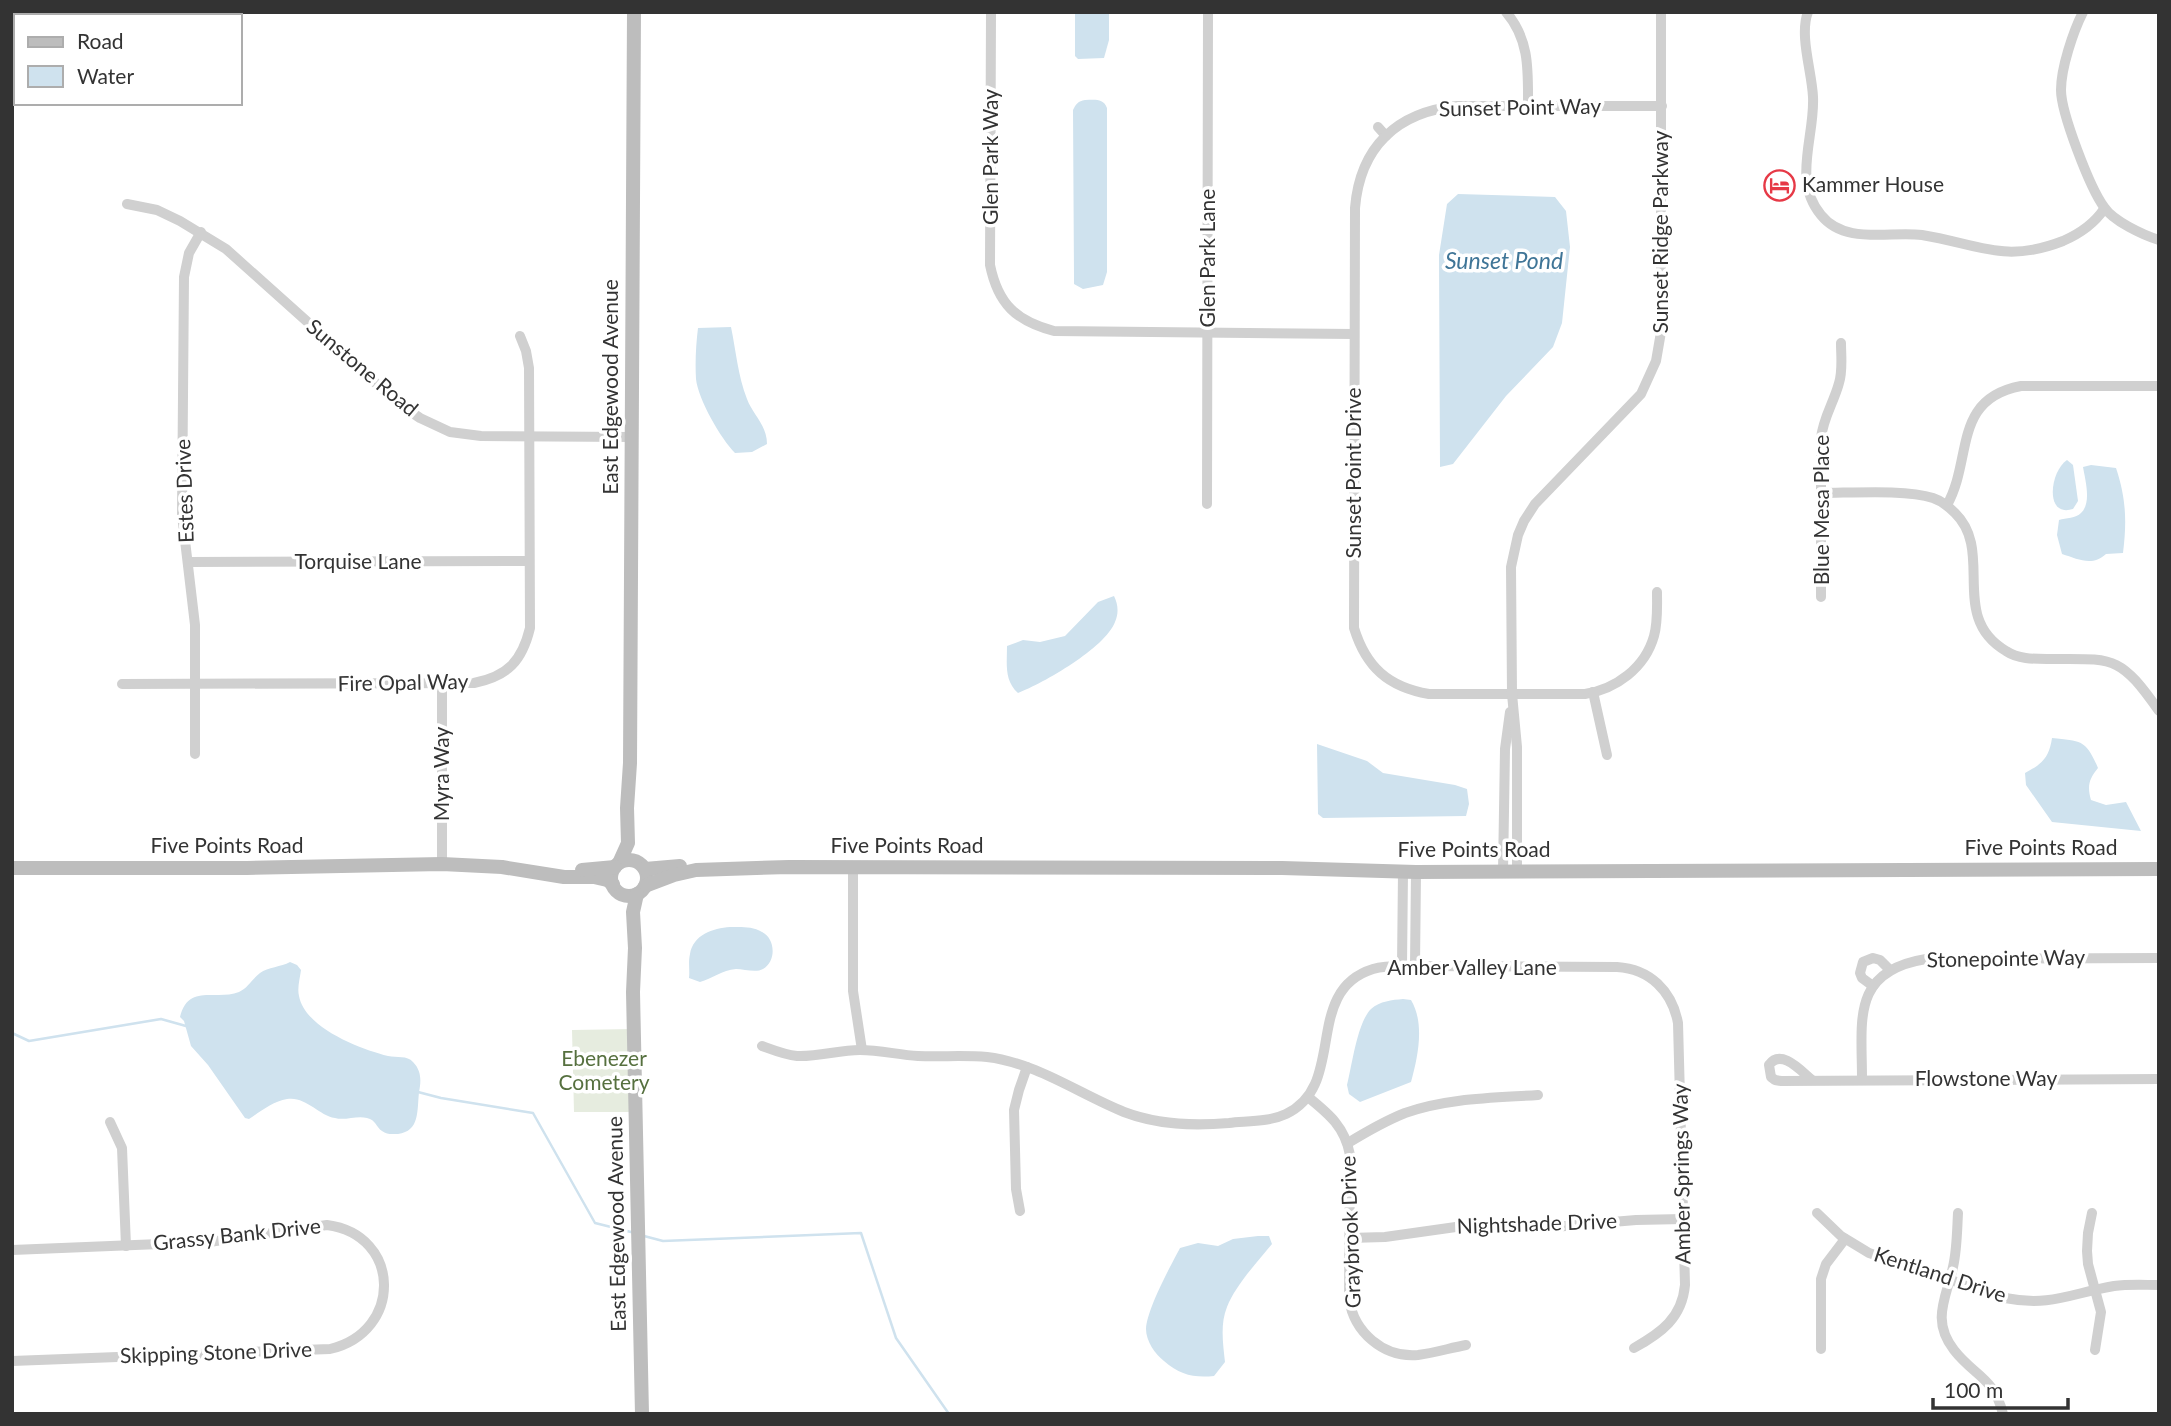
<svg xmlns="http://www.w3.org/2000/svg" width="2171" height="1426" font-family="Lato,sans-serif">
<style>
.green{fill:#e6ecdf}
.water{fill:#cfe2ee}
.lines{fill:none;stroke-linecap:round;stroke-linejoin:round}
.stream{stroke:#cfe2ee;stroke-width:2.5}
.street{stroke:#d0d0d0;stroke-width:10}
.secondary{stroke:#bdbdbd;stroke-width:14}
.labels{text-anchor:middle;stroke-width:7;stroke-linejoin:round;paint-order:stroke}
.street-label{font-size:21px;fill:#333;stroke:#fff}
.poi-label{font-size:21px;fill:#333;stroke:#fff;text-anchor:start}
.park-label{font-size:21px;fill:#56703f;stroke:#fff}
.water-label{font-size:23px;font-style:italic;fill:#3f7597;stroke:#fff}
</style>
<rect width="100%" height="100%" fill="#fff"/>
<polygon class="green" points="634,1029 635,1112 574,1112 572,1030"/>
<g class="water">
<polygon points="1075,12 1109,12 1109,40 1104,58 1078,59 1075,56"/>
<path d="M 1085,100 C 1095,100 1103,98 1107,108 L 1107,272 L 1103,285 L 1083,289 L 1074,284 L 1074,278 L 1073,110 C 1076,104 1078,101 1085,100 Z"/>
<polygon points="1458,194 1555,197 1566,211 1570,247 1562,323 1553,347 1506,396 1453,464 1440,467 1439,255 1447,204"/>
<path d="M 731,327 C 736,351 738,376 747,399 C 753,415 767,425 767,444 L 752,452 L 735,453 C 721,439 698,399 696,379 C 695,362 696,344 698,328 Z"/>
<path d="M 2067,460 L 2073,465 L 2078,501 L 2073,509 C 2044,518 2050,471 2067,460 Z"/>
<path d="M 2091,465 L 2116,468 C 2126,498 2127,521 2123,553 L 2106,554 C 2092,567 2078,559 2062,554 L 2057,535 L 2059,520 C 2066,518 2076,518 2081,513 C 2092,503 2085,479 2083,467 Z"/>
<path d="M 1114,596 C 1118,604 1119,613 1115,622 C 1105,648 1044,683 1018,693 C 1004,680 1007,664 1007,646 L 1023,640 L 1040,642 L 1065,636 L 1098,602 Z"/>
<path d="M 2052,738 C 2082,741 2086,740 2098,768 C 2089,779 2087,786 2091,800 L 2106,805 L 2126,802 L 2141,831 L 2052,822 L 2026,785 L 2025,773 C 2042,764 2049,758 2052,738 Z"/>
<polygon points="1317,744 1367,761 1383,773 1455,785 1467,789 1469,804 1466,816 1323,818 1318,814"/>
<path d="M 730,927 C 741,927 752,926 762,932 C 775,938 777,961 763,969 C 756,973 744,969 736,969 C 722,970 712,979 700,982 L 689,978 C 690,970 688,963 690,954 C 693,935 713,928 730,927 Z"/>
<path d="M 290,962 L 297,965 L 301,970 C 300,978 297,988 299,996 C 305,1028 360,1049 388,1056 C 397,1058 407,1055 413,1062 C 422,1071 421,1082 419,1092 C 417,1111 420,1131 398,1134 C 392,1134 387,1135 382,1131 C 376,1127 376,1120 367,1118 C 357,1115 345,1121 335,1118 C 318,1115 306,1096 287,1099 C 273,1101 260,1112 249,1119 L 245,1118 L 208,1065 L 191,1046 L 184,1021 L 180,1017 C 188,983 217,1001 239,992 C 248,988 252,979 260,973 C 268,967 281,967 290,962 Z"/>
<path d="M 1403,999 L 1411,1000 C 1425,1023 1418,1057 1411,1082 L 1360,1102 L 1349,1094 L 1347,1085 C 1352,1066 1357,1023 1371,1009 C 1380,1001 1392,1000 1403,999 Z"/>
<path d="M 1258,1236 L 1269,1236 L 1272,1244 C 1258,1261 1235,1286 1227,1307 C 1220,1324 1223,1344 1225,1362 L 1214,1376 C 1194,1378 1180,1375 1164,1361 C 1155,1354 1146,1341 1146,1329 C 1147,1309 1170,1267 1180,1248 L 1198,1243 L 1218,1246 L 1233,1239 Z"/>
</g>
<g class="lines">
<g class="stream">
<polyline points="12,1033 29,1041 161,1019 186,1026"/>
<polyline points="418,1092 441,1098 533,1113 595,1223 635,1233"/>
<polyline points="644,1236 663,1241 861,1233 896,1338 949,1414"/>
</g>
<g class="street">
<path d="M 991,12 L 990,265 C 998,304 1016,321 1054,331 L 1354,334"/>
<path d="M 1506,12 C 1530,40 1528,71 1528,106"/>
<path d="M 1808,12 C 1799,35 1812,72 1813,97 C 1815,137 1792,180 1821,215 C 1845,245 1889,231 1922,235 C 1978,244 2004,264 2063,241 C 2079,234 2094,224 2104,209"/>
<path d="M 2083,12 C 2073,32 2061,68 2061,90 C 2061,113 2090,188 2104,207 C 2113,221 2143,235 2159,240"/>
<polyline points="1378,127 1386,136"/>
<polyline points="127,204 157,210 180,221 226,249 398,403 420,418 450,432 481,436 632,437"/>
<path d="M 1821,493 C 1851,493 1906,489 1933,498 C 1942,501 1948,506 1955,513 C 1995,552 1948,617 2006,651 C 2018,659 2033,659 2047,659 C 2114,659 2119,654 2159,711"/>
<polyline points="1207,504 1208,12"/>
<path d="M 1947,505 C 1973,459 1952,399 2021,386 L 2159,386"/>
<polyline points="188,562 529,561"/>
<path d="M 1657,592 C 1657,606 1658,622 1654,636 C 1645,668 1616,689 1585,694 L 1429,694 C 1388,687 1366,667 1354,628 L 1355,208 C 1360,147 1397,112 1457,106 L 1662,106"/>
<path d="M 1821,597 L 1821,438 C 1823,418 1834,402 1839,383 C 1843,371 1841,356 1841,343"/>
<path d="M 122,684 L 474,683 C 508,676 522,661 530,628 L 529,368 L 526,351 L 520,336"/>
<polyline points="1593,692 1607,755"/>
<polyline points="195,754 195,625 182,515 184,277 189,253 201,232"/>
<polyline points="442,864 442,684"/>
<polyline points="853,867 853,991 862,1050"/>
<polyline points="1503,872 1505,749 1510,712"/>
<polyline points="1517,872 1517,747 1512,694 1511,567 1518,535 1524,521 1535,504 1641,394 1656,361 1661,332 1661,12"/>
<polyline points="1402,966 1403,872"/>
<polyline points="1415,966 1416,872"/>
<polyline points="1873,986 1862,978 1860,973 1863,962 1873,958 1880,960 1890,970"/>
<path d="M 762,1046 C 773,1050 785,1055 797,1056 C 818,1057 839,1050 860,1050 C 880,1050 899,1055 918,1056 C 941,1057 964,1055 987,1057 C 1037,1063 1079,1094 1124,1112 C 1158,1125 1193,1126 1229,1123 C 1247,1121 1269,1122 1286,1114 C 1348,1085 1302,991 1373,969 C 1386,965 1401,966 1415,966 L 1617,967 C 1650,969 1672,991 1678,1023 L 1685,1285 C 1682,1318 1661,1333 1634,1348"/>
<path d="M 1862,1079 C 1862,1020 1851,971 1926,959 L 2159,958"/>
<path d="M 1812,1080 C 1801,1071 1781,1048 1769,1065 L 1771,1077 L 1775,1080 L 1781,1081 L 2159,1079"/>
<path d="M 1308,1097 C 1329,1114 1345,1127 1350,1155 L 1349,1299 C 1354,1332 1383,1358 1418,1355 C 1434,1353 1450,1348 1466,1345"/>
<polyline points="110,1122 122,1148 126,1246"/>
<path d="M 1348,1143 C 1366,1132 1385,1121 1405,1113 C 1448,1098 1493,1098 1538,1095"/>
<polyline points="1020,1211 1016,1189 1014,1110 1019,1090 1027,1067"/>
<path d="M 1817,1213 L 1841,1236 L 1869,1253 L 2005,1298 C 2051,1307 2072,1293 2114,1286 C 2129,1284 2144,1285 2159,1285"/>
<path d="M 1958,1213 C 1957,1231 1957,1250 1953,1267 C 1946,1299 1931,1320 1954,1350 C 1974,1376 1994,1377 2003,1414"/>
<polyline points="2092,1213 2088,1233 2087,1251 2088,1264 2101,1312 2095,1350"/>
<polyline points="1349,1238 1385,1237 1477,1224 1554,1227 1636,1220 1683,1219"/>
<path d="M 12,1250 L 209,1242 L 327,1225 C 402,1235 403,1332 330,1349 L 12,1361"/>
<polyline points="1821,1349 1821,1279 1826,1264 1845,1239"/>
</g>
<g class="secondary">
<circle cx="629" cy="878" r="18"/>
<polyline points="619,863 628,843 627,808 630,763 634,12"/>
<polyline points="12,868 247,868 442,864 502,867 564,877 594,877 607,880 613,884"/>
<polyline points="645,869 680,866"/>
<polyline points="582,870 615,867"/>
<polyline points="645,886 674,875 696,870 789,867 1282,868 1416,872 2159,869"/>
<polyline points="637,894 633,912 635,948 633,992 642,1414"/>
</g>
</g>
<defs>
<symbol id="hotel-ring" viewBox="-11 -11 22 22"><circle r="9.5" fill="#fff" stroke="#e63946" stroke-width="1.5"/><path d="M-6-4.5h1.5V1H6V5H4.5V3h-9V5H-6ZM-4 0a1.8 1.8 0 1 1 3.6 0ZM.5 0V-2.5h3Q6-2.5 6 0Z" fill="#e63946"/></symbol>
</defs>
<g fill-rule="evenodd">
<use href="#hotel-ring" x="1762" y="168" width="35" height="35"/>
</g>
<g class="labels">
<g class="street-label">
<text transform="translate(1520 108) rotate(-1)" y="7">Sunset Point Way</text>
<text transform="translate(991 157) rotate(-90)" y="7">Glen Park Way</text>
<text transform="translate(1661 232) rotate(-90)" y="7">Sunset Ridge Parkway</text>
<text transform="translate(1208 258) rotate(-90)" y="7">Glen Park Lane</text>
<text transform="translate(362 368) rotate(40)" y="7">Sunstone Road</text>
<text transform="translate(611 387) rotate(-90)" y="7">East Edgewood Avenue</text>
<text transform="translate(1354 473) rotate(-90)" y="7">Sunset Point Drive</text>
<text transform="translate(185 491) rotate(-92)" y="7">Estes Drive</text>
<text transform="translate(1822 510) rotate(-90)" y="7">Blue Mesa Place</text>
<text x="358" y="569">Torquise Lane</text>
<text transform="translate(403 683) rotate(-1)" y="7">Fire Opal Way</text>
<text transform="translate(442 774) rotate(-90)" y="7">Myra Way</text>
<text x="227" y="853">Five Points Road</text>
<text x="907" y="853">Five Points Road</text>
<text x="2041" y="855">Five Points Road</text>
<text x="1474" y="857">Five Points Road</text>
<text transform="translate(2006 959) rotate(-1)" y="7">Stonepointe Way</text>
<text x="1472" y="975">Amber Valley Lane</text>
<text x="1986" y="1086">Flowstone Way</text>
<text transform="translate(1682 1174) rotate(-91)" y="7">Amber Springs Way</text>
<text transform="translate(617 1224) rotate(-91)" y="7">East Edgewood Avenue</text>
<text transform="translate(1537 1224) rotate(-2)" y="7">Nightshade Drive</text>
<text transform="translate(1351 1232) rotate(-92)" y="7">Graybrook Drive</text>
<text transform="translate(237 1235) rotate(-6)" y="7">Grassy Bank Drive</text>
<text transform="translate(1940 1275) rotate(18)" y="7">Kentland Drive</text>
<text transform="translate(216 1353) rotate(-2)" y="7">Skipping Stone Drive</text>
</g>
<g class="poi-label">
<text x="1802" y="192">Kammer House</text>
</g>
<g class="park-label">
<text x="604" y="1066">Ebenezer<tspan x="604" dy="24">Cometery</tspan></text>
</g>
<g class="water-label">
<text x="1504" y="269">Sunset Pond</text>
</g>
</g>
<rect width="2171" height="1426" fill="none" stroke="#333333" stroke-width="28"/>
<rect x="14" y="14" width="228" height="91" fill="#ffffff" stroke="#adadad" stroke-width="2"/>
<rect x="28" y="37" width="35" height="10" fill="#bdbdbd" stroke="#adadad" stroke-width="2"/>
<text x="77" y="49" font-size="21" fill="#333333">Road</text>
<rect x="28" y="66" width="35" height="21" fill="#cfe2ee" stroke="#adadad" stroke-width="2"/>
<text x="77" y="84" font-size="21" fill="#333333">Water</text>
<path d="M1933 1398v10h135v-10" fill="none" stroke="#333333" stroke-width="3.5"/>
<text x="1944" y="1398" font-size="21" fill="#333333" stroke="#ffffff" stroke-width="5" paint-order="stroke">100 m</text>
</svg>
